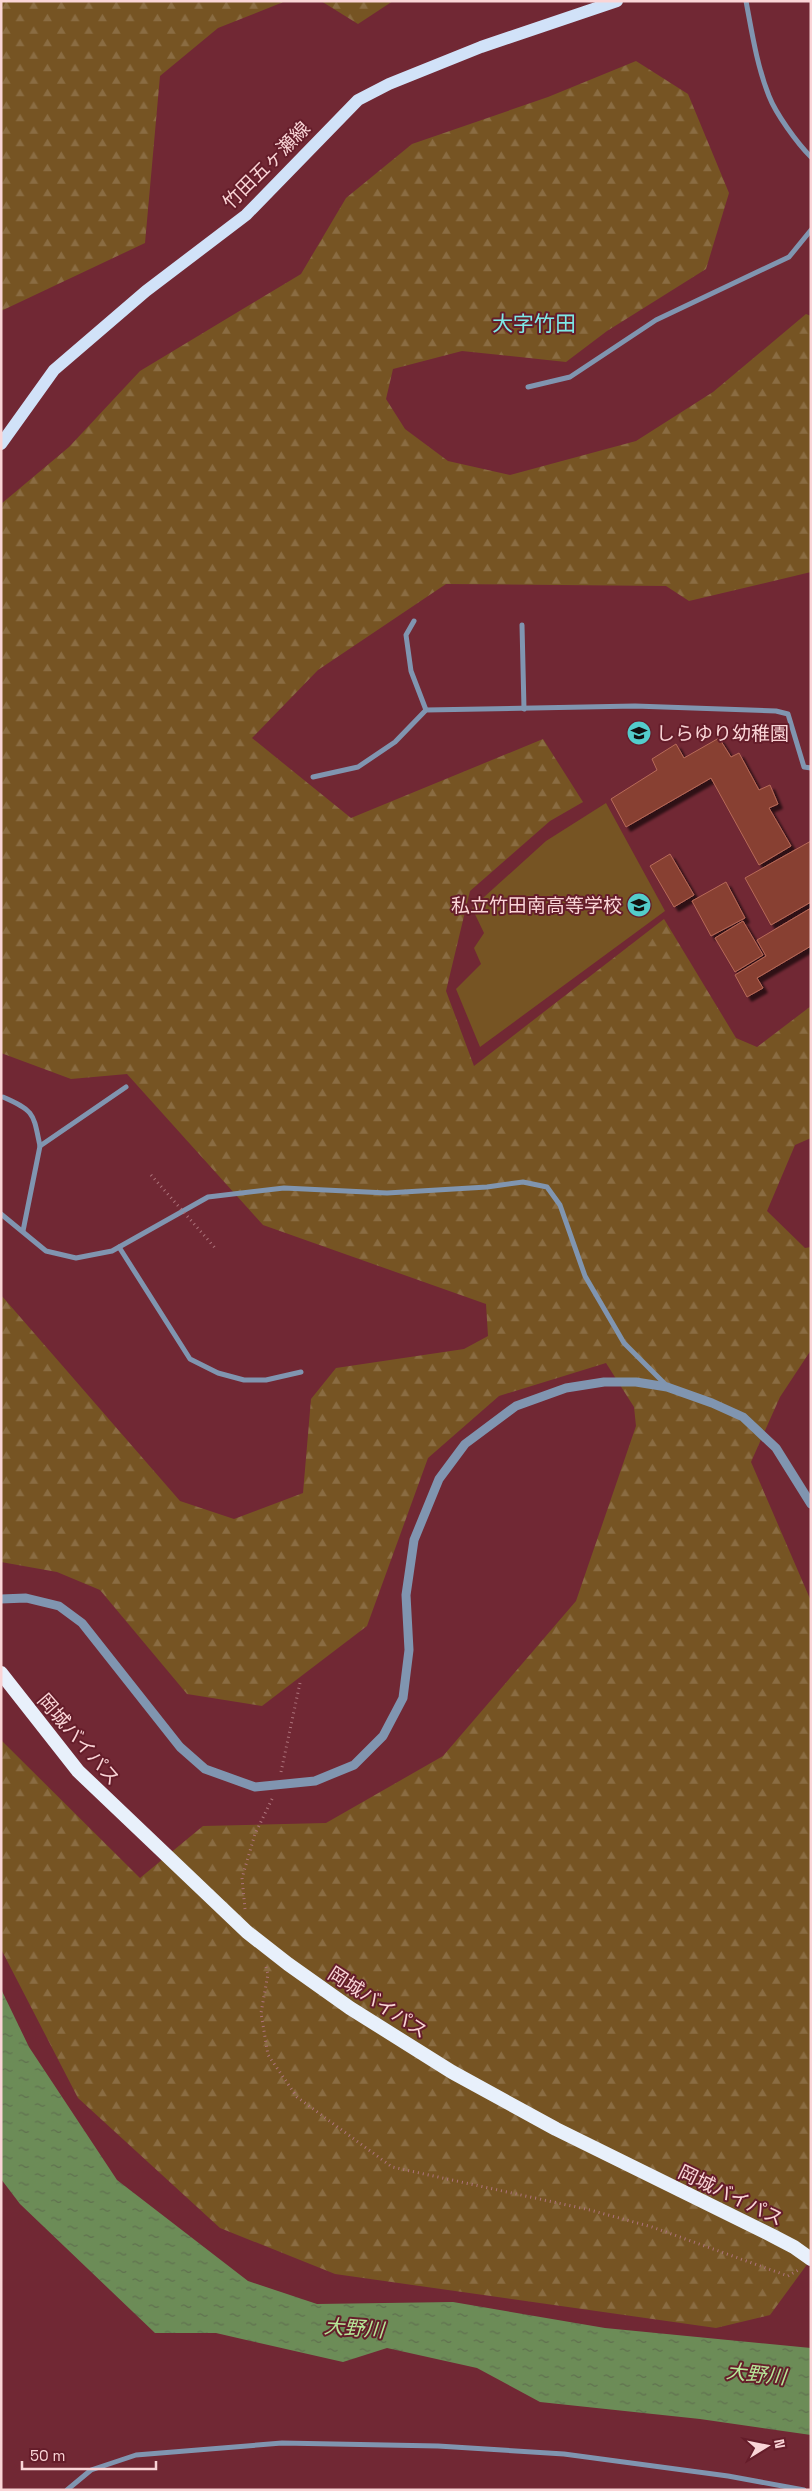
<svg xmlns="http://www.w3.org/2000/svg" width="812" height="2491" font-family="'Space Grotesk','Noto Sans JP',sans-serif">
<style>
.forest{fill:url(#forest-firs)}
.garden{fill:#765423}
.water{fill:url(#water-ripples)}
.building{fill:#884030;stroke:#b76a59;filter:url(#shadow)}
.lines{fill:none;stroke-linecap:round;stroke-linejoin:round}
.path{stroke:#ad737b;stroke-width:3;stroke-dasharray:1 4;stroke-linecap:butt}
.minor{stroke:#8095b0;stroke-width:5}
.tertiary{stroke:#8095b0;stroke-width:9}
.primary{stroke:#d1e2f8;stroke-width:12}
.trunk{stroke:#e8f0fb;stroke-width:14}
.path-bridge{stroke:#ad737b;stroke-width:3;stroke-dasharray:1 4;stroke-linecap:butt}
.labels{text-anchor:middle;stroke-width:4;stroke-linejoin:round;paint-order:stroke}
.street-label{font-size:19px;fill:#fad5d7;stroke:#651d2a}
.poi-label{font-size:19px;fill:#fad5d7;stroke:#651d2a;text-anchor:start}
.water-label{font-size:20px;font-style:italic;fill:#b7e698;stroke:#651d2a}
.quarter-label{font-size:21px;fill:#7de9e7;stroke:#651d2a}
</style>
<defs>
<pattern id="forest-firs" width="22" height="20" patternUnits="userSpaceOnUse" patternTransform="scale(1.25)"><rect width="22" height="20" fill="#765423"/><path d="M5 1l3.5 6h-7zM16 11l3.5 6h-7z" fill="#8a6c42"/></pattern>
<pattern id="water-ripples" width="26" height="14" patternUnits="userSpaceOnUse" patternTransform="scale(1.25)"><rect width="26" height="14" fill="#6c8c57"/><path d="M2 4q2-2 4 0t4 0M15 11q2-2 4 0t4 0" fill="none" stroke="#60714f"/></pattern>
<filter id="shadow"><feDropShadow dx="4.5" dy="4.5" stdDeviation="1" flood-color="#0009"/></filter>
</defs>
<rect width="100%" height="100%" fill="#712834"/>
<g class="forest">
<polygon points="1,1 286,1 218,28 160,76 145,243 1,311"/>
<polygon points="321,1 393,1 358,24"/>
<polygon points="636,61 688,94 729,193 706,269 607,331 566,362 462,351 393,369 386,399 405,429 448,461 510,475 636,441 713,392 806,314 811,316 811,572 689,601 666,586 446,584 318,670 252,738 351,818 543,739 583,802 550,821 470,891 446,991 474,1066 664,919 736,1038 757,1047 811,1006 811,1138 795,1145 767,1211 805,1248 811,1247 811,1350 780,1397 751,1462 811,1601 811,2259 770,2315 716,2328 335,2274 220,2228 78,2098 1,1949 1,1740 140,1878 203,1826 326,1823 443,1756 576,1601 636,1426 634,1407 606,1363 499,1396 428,1458 367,1626 262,1706 187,1694 100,1590 57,1572 1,1562 1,1295 180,1501 234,1519 303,1493 311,1399 336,1368 464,1349 488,1336 486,1304 263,1225 127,1074 71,1079 1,1053 1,504 69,447 140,371 301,274 346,198 412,144 548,97"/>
</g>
<polygon class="garden" points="606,803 665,911 480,1047 456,989 481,964 474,948 484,933 472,908 546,841"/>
<polygon class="water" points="1,1989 29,2047 117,2180 248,2281 317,2304 453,2302 605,2328 811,2348 811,2435 700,2419 540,2402 477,2368 387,2348 343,2362 216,2333 155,2333 20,2204 1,2179"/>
<g class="building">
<polygon points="719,738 731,757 739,753 759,790 770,785 778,804 769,808 791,846 759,865 711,778 626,827 611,799 657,770 652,759 676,744 684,758"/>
<polygon points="811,841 811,902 771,925 745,878"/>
<polygon points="670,854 694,895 674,907 650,866"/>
<polygon points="726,882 745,918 711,936 692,901"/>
<polygon points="811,908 811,946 757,978 763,988 747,997 735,975 766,956 757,940"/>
<polygon points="743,921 763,955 735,972 715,938"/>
</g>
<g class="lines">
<g class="path">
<polyline points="281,1772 300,1683"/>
<polyline points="245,1909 242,1878 255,1834 273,1797"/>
<polyline points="266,1967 268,1974 261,2013 268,2055 297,2097 392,2167 590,2210 652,2227 788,2276 800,2269"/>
</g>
<g class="minor">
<path d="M 746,1 C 752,33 757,66 769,96 C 776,114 797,143 811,157"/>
<polyline points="528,387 570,377 656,320 789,257 811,230"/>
<polyline points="414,621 406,635 411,671 426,710"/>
<polyline points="522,625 524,709"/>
<polyline points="313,777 358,767 395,742 426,710 635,706 776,711 788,714 804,767 811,768"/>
<path d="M 3,1097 C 35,1111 33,1113 40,1146"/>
<polyline points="1,1214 46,1251 76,1258 112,1251 208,1197 284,1188 387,1193 487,1187 523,1182 547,1187 560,1205 585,1276 624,1343 667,1386"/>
<polyline points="23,1231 40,1146 126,1087"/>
<polyline points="119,1247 190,1359 218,1373 244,1380 266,1380 301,1372"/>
<polyline points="67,2490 91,2470 136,2455 282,2443 438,2446 564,2454 728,2476 804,2490"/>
</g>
<polyline class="tertiary" points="1,1599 26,1598 59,1606 82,1623 180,1747 205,1769 255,1787 315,1781 354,1765 383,1736 403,1698 409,1650 406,1595 414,1540 439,1479 465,1444 516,1406 566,1388 604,1382 636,1382 667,1387 712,1403 743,1417 776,1448 811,1504"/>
<polyline class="primary" points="1,444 54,370 146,291 246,215 358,100 389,84 481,47 617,1"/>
<polyline class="trunk" points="1,1673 78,1771 247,1932 288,1964 350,2008 452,2072 556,2129 771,2235 794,2247 811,2259"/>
<polyline class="path-bridge" points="151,1175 216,1249"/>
</g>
<defs>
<symbol id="school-disc" viewBox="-11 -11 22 22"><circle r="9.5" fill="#53cdcb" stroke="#651d2a"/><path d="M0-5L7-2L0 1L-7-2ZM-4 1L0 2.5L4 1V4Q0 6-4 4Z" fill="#111"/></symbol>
</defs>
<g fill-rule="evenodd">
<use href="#school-disc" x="625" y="719" width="28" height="28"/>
<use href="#school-disc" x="625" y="891" width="28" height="28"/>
</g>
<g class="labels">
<g class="street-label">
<text transform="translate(266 165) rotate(-45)" y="7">竹田五ヶ瀬線</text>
<text transform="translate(79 1739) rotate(49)" y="7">岡城バイパス</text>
<text transform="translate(378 2002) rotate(33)" y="7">岡城バイパス</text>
<text transform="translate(731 2195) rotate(26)" y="7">岡城バイパス</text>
</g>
<g class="poi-label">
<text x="656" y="740">しらゆり幼稚園</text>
<text x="622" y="912" text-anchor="end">私立竹田南高等学校</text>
</g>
<g class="water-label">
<text transform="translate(354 2328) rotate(4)" y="7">大野川</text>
<text transform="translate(756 2374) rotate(6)" y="7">大野川</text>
</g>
<g class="quarter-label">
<text x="534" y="331">大字竹田</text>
</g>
</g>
<rect width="812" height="2491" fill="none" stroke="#fad5d7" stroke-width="5"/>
<g transform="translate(767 2446) rotate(80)" stroke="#651d2a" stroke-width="4" paint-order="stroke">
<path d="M0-4L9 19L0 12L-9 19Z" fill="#fad5d7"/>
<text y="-8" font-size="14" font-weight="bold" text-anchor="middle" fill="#fad5d7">N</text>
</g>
<path d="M22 2461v8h134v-8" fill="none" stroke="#fad5d7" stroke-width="2.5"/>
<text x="30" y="2461" font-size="15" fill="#fad5d7" stroke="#651d2a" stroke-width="4" paint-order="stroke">50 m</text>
</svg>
